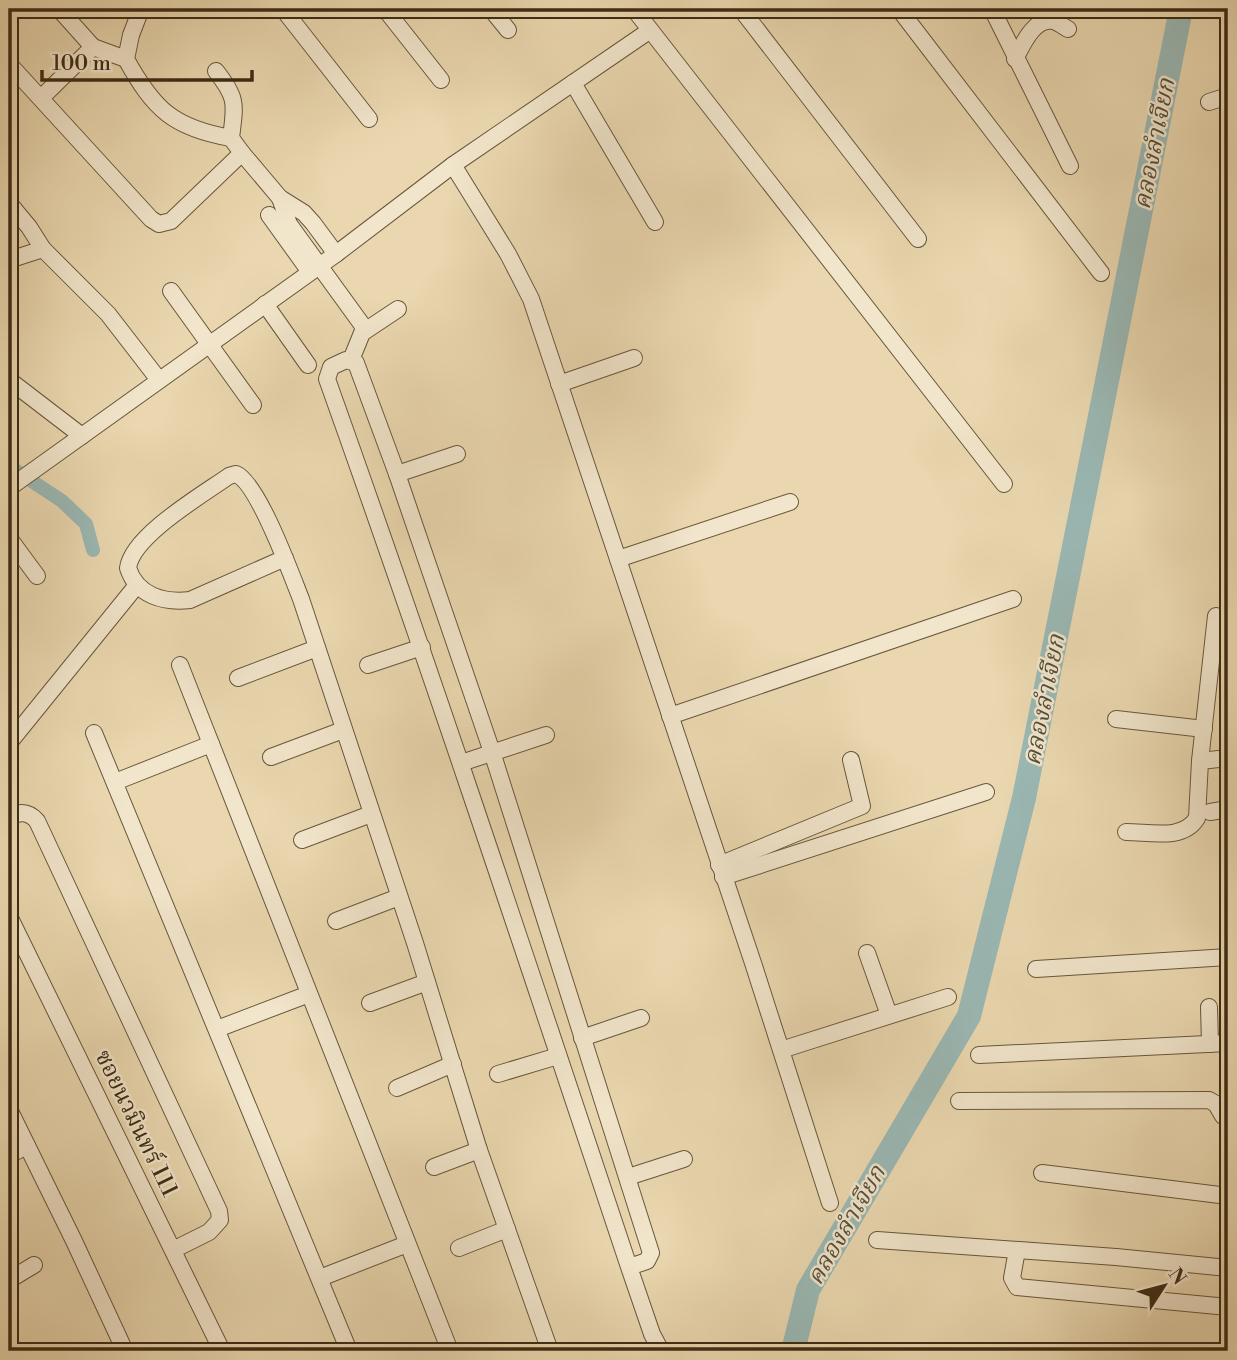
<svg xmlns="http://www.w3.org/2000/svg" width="1237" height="1360" font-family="'Libre Bodoni','Noto Serif Thai',serif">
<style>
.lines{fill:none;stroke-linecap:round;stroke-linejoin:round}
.canal{stroke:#9ab8b4;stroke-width:14}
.river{stroke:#9ab8b4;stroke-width:24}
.minor-casing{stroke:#68573b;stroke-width:18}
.minor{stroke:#f1e5cb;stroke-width:16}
.labels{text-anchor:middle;stroke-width:5;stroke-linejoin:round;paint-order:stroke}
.street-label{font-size:23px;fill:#3d2c14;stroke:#f1e5cb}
.water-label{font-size:24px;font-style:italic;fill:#544f3c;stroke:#f1e5cb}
</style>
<rect width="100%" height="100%" fill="#ead7af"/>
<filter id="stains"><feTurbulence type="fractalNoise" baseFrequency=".00286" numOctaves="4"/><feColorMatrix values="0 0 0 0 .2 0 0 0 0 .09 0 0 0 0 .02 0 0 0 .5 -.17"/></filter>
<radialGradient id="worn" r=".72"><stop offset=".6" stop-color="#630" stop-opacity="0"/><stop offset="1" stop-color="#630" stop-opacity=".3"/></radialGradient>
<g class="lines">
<polyline class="canal" points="9,466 62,501 86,524 93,550"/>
<polyline class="river" points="793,1351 808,1290 969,1016 1024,798 1181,9"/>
<defs>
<g id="minor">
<polyline points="59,9 93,47"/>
<path d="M 141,9 L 131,35 L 126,59 C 154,110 174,128 231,138"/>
<polyline points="283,9 369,119"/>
<polyline points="385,9 441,80"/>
<polyline points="491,9 508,30"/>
<polyline points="634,9 1004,484"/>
<polyline points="741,9 918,239"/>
<polyline points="899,9 1101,273"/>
<polyline points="992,9 1070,166"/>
<path d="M 1015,59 C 1022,46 1034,17 1053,21 C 1058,22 1064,27 1068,29"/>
<path d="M 9,64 L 151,219 L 159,224 L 171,221 L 242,153 L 231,138 C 235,104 238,99 216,71"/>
<polyline points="573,83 655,222"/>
<polyline points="41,98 93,47 126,59"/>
<polyline points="1209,102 1228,96"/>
<polyline points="242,153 280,198 304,213 313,223 336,254"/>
<polyline points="453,165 508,254 531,299 753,963 830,1203"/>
<polyline points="280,198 289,224 363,326"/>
<polyline points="9,203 29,227 43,249 108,314 159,380"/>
<polyline points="269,215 310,272"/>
<polyline points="9,260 43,249"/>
<polyline points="171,291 253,405"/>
<polyline points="265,304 308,365"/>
<polyline points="351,360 362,333 398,309"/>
<polyline points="9,380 82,436"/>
<polyline points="559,384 634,358"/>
<polyline points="397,474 457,454"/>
<polyline points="9,488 336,254 453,165 649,31"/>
<polyline points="9,538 37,576"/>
<path d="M 285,558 L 190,600 C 164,603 137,596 128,568 C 132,536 202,495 229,476 L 236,474 C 258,483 291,574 301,599 L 415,943 L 479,1150 L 550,1351"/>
<polyline points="618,559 790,502"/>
<polyline points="180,665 450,1351"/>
<polyline points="368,665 422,647"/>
<polyline points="238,678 317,648"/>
<polyline points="670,716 1013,599"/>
<polyline points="1116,719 1204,729"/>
<polyline points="94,733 349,1351"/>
<polyline points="9,743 137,585"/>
<polyline points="271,757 343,730"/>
<polyline points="1200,761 1228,758"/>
<polyline points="461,763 546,735"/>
<polyline points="115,782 211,744"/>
<polyline points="1210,812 1228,809"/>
<path d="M 9,817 C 20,811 29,812 37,821 L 219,1211 L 220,1220 L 209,1232 L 173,1250"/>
<path d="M 1126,832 C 1150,832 1183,841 1197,818 L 1200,761 L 1216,616"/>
<polyline points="302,840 371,814"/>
<polyline points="719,865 862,806 851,760"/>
<polyline points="723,877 986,792"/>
<polyline points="9,916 222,1351"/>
<polyline points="336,921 399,897"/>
<polyline points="867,953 889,1015"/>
<polyline points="1036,969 1228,957"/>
<polyline points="370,1003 427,982"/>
<polyline points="1209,1007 1210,1044"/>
<polyline points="217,1029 309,994"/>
<polyline points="582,1038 641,1018"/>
<polyline points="781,1050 948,997"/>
<polyline points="979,1055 1228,1043"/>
<polyline points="498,1074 558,1056"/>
<polyline points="397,1088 453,1064"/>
<polyline points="959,1101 1209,1100 1216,1104 1223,1116 1228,1118"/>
<polyline points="9,1109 74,1241 125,1351"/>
<polyline points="9,1155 27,1146"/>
<polyline points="434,1167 479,1150"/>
<polyline points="1042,1173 1228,1196"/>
<polyline points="628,1177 684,1159"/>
<polyline points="877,1240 1116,1257 1228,1268"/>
<polyline points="459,1248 507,1229"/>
<polyline points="1017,1250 1012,1278 1017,1287 1228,1307"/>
<path d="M 629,1267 L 647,1261 L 651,1253 L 492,752 L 397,474 L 356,363 L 346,360 L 331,367 L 327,379 C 432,673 530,970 629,1267 L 652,1334 L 661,1351"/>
<polyline points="320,1278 407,1244"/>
<polyline points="9,1280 34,1265"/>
</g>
</defs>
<use href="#minor" class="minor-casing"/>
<use href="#minor" class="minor"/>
</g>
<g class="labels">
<g class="street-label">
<text transform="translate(137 1123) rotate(64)" y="8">ซอยนวมินทร์ 111</text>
</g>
<g class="water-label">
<text transform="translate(1154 144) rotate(-79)" y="8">คลองลำเจียก</text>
<text transform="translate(1044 700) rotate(-79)" y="8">คลองลำเจียก</text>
<text transform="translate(846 1225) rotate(-60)" y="8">คลองลำเจียก</text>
</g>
</g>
<rect width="1237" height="1360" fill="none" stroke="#ead7af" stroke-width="35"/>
<rect x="10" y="10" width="1216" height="1339" fill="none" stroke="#3d2c14" stroke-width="3.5"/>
<rect x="18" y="18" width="1202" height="1325" fill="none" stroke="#3d2c14" stroke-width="2"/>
<g transform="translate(1164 1286) rotate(54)" stroke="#f1e5cb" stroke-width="5" paint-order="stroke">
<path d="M0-5L12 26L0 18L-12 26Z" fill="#3d2c14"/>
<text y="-10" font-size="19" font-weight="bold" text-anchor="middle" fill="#3d2c14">N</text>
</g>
<path d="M42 70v10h210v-10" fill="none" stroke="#3d2c14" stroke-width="3.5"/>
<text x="52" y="70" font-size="21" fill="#3d2c14" stroke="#f1e5cb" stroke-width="5" paint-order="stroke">100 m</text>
<rect width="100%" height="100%" filter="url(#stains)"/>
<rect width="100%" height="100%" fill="url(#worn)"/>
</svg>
